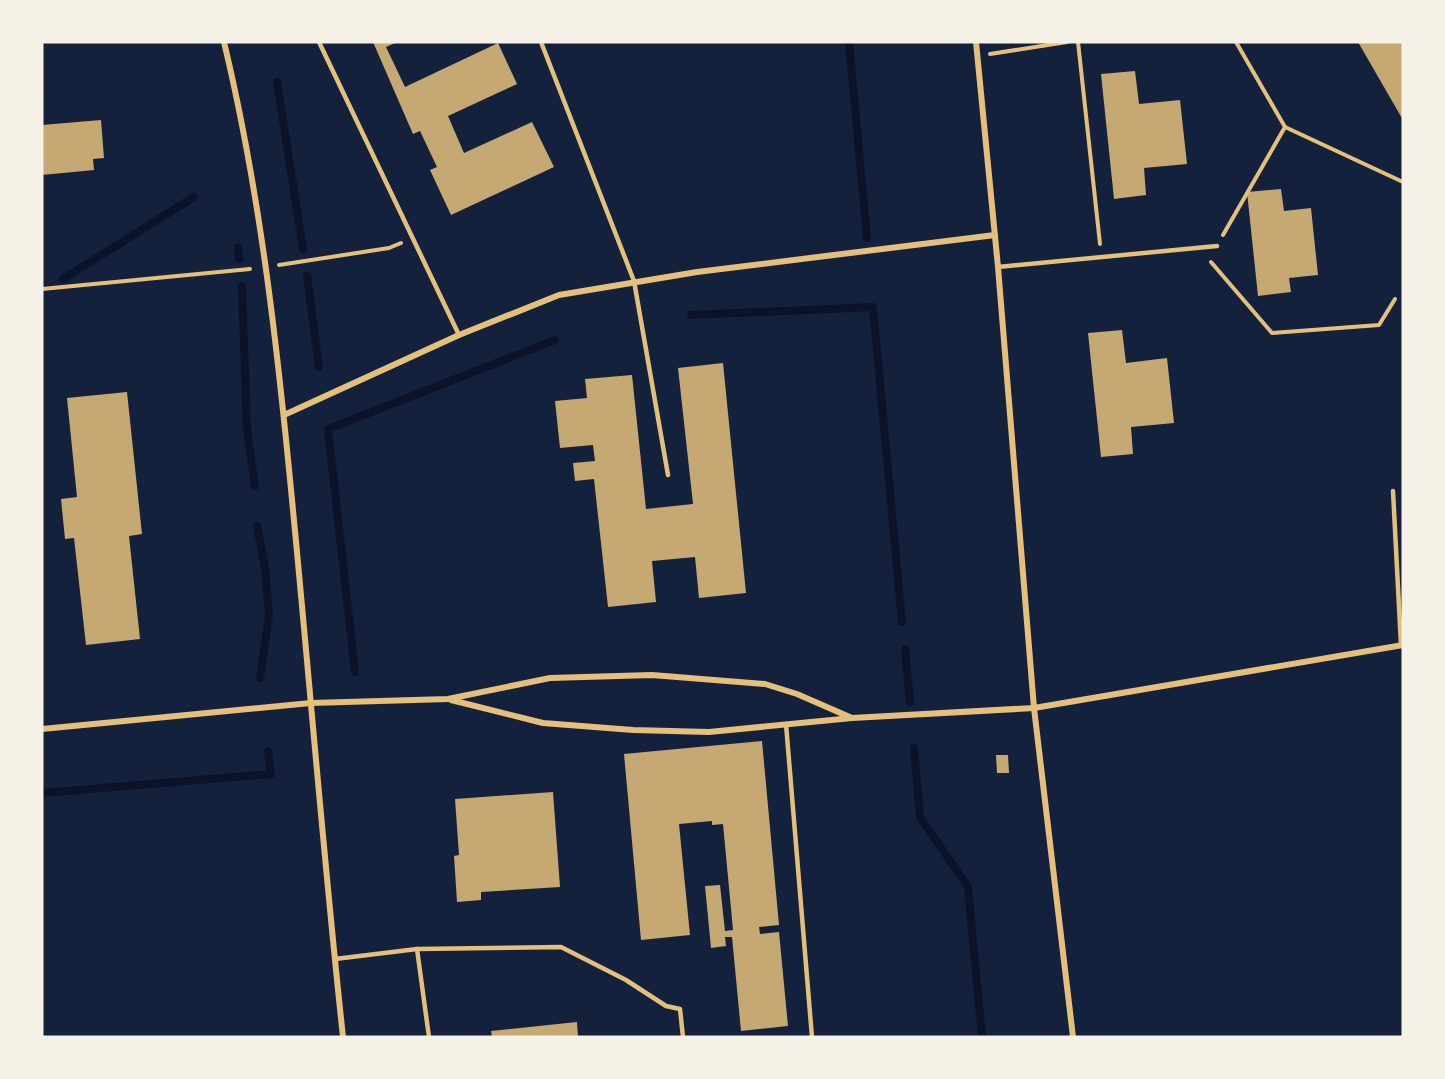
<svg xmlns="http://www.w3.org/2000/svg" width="1445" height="1079" font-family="Jost,sans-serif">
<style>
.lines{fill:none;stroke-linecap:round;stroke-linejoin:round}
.stream{stroke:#0b132b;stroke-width:8}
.building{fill:#c6a872}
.path{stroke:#e5c07b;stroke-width:4}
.service{stroke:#e5c07b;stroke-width:4.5}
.minor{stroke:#e5c07b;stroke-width:6}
</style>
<rect width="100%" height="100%" fill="#14213d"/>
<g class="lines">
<g class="stream">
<polyline points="849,42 867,238"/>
<polyline points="277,82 303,249"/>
<polyline points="238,248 239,259"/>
<polyline points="307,276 319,367"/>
<polyline points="63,279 194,197"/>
<polyline points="242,286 247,430 255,486"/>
<polyline points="691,315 873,307 902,622"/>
<polyline points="257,526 265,568 269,615 260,678"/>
<polyline points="905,649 910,702"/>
<polyline points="355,672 328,429 555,340"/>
<polyline points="914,748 920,817 968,887 982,1037"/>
<polyline points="42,793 271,774 268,751"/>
</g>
</g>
<g class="building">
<polygon points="373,42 397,42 386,47 405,87 498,43 517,84 448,116 464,153 532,122 554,167 451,215 430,170 437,167 420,131 413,134"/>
<polygon points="1358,42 1403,42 1403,120"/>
<polygon points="1135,71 1139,104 1180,100 1187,164 1144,168 1146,195 1114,199 1101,74"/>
<polygon points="101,120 104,158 93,159 94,170 42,175 42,125"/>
<polygon points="1281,189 1284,211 1311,208 1318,275 1289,278 1291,292 1258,296 1247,192"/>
<polygon points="1122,330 1126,363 1167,358 1174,423 1131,427 1133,454 1101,457 1088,333"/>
<polygon points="723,363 746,593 699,598 695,557 652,561 656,602 608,607 594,479 575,481 573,463 595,461 593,445 560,448 555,401 587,398 585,379 632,375 646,509 693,504 678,368"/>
<polygon points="127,392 142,534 129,536 140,639 86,645 74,538 65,539 61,499 77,497 67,398"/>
<polygon points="762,741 779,925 759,927 760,934 779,932 788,1026 741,1031 732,937 725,937 726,946 711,948 705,886 720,885 725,931 733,930 723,824 712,825 712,821 679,824 690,935 641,940 624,754"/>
<polygon points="996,755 1008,755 1009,773 997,773"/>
<polygon points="553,792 560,887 481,892 481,900 457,902 454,856 459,855 455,799"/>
<polygon points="577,1022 578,1037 492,1037 491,1031"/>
</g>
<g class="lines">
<g class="path">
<polyline points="1078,42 1100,244"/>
<polyline points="1236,42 1285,127 1403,182"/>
<polyline points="990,54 1067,42"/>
<polyline points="1223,235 1285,127"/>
<polyline points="1211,262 1272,333 1379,325 1395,299"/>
<polyline points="279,265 389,248 401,243"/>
<polyline points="42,289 250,269"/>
</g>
<g class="service">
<polyline points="319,42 459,335"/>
<polyline points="541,42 634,281 668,475"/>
<polyline points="998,267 1217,246"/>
<polyline points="1393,491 1401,645"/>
<polyline points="786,724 812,1037"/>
<polyline points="417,949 429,1037"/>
<polyline points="335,959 417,949 561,947 626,980 666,1006 680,1009 683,1037"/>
</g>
<g class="minor">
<path d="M 224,42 C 261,196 278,353 293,510 C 310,686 324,862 343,1037"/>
<polyline points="976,42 998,267 1034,708 1073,1037"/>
<polyline points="284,415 459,335 559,295 697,272 995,235"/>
<polyline points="451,700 543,723 633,730 709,732 852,718"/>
<polyline points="42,729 311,703 448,699 550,678 652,675 765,684 797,694 852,718 1034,708 1403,645"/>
</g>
</g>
<rect width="1445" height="1079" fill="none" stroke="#f6f1e7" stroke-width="87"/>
</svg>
